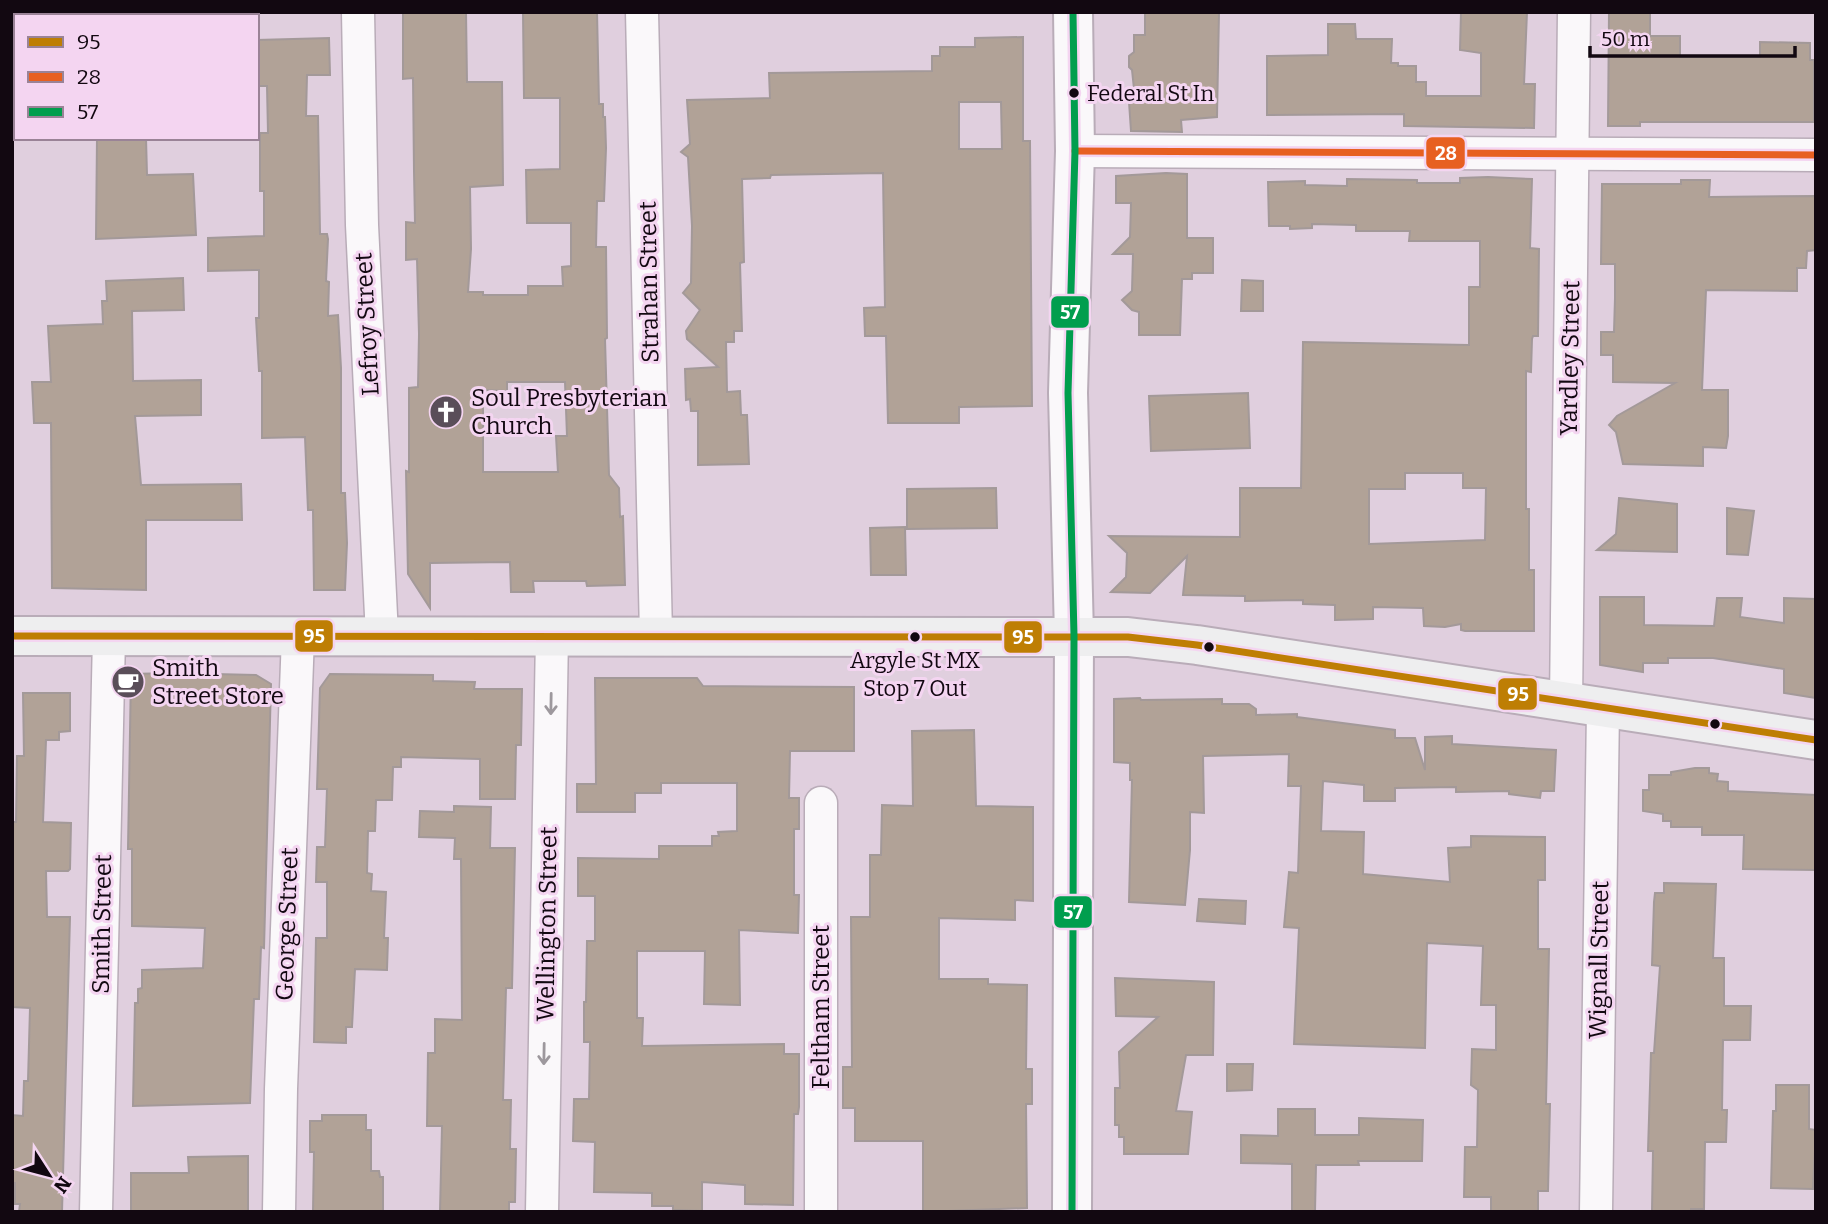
<svg xmlns="http://www.w3.org/2000/svg" width="1828" height="1224" font-family="Bitter,serif">
<style>
.building{fill:#b1a297;stroke:#a39999;stroke-width:2;fill-rule:evenodd}
.lines{fill:none;stroke-linecap:round;stroke-linejoin:round}
.minor-casing{stroke:#b9acb8;stroke-width:35}
.tertiary-casing{stroke:#b9acb8;stroke-width:42}
.secondary-casing{stroke:#b9acb8;stroke-width:42}
.minor{stroke:#faf8fa;stroke-width:32}
.tertiary{stroke:#faf8fa;stroke-width:38}
.secondary{stroke:#eeeeef;stroke-width:38}
.bus-1-casing{stroke:#f4d5f1;stroke-width:12}
.bus-2-casing{stroke:#f4d5f1;stroke-width:12}
.bus-3-casing{stroke:#f4d5f1;stroke-width:12}
.bus-1{stroke:#be7e04;stroke-width:7}
.bus-2{stroke:#e76021;stroke-width:7}
.bus-3{stroke:#019e4e;stroke-width:7}
.oneway{stroke:#9d989d}
.bus-dot{fill:#120811;stroke:#f4d5f1;stroke-width:2.5}
.labels{text-anchor:middle;stroke-width:6;stroke-linejoin:round;paint-order:stroke}
.bus-label{font-size:22px;fill:#120811;stroke:#f4d5f1;text-anchor:start}
.street-label{font-size:24px;fill:#120811;stroke:#f4d5f1}
.poi-label{font-size:24px;fill:#120811;stroke:#f4d5f1;text-anchor:start}
.line-badge{stroke:#f4d5f1;stroke-width:2.5}
.badge-label{font-size:19px;text-anchor:middle;font-weight:bold;fill:#fff}
</style>
<rect width="100%" height="100%" fill="#e0cfde"/>
<g class="building">
<path d="M 403,12 L 466,12 L 467,82 L 502,82 L 503,185 L 470,187 L 471,249 L 468,292 L 483,292 L 483,295 L 528,295 L 528,286 L 563,286 L 562,267 L 571,266 L 571,223 L 527,223 L 526,170 L 560,169 L 560,98 L 524,98 L 523,12 L 597,12 L 599,104 L 603,104 L 603,117 L 605,117 L 606,148 L 604,201 L 597,201 L 596,247 L 606,247 L 607,338 L 605,339 L 609,475 L 619,488 L 620,517 L 623,516 L 625,585 L 587,586 L 586,581 L 533,581 L 534,592 L 511,592 L 510,562 L 430,563 L 430,608 L 408,574 L 406,471 L 409,472 L 409,388 L 418,387 L 419,334 L 417,259 L 406,260 L 406,222 L 415,223 L 414,171 L 413,78 L 403,79 ZM 507,382 L 565,382 L 567,436 L 556,436 L 558,472 L 483,472 L 483,390 L 507,391 Z"/>
<polygon points="1145,12 1219,12 1217,117 1181,120 1182,132 1131,131 1129,102 1134,89 1132,70 1129,67 1129,56 1134,52 1134,35 1145,35"/>
<polygon points="1461,12 1527,12 1524,84 1535,84 1534,128 1404,126 1404,114 1267,115 1267,56 1328,55 1328,24 1355,24 1356,39 1392,39 1391,63 1398,63 1398,66 1416,66 1416,82 1426,82 1426,96 1481,96 1481,53 1460,50"/>
<polygon points="1609,12 1650,12 1650,36 1680,36 1680,57 1760,57 1760,42 1810,43 1810,60 1814,60 1814,122 1640,122 1640,126 1608,126"/>
<path d="M 1023,37 L 1023,141 L 1030,141 L 1032,406 L 959,407 L 959,423 L 888,423 L 886,336 L 865,336 L 864,308 L 885,307 L 883,173 L 771,175 L 770,178 L 742,179 L 744,262 L 740,263 L 742,331 L 734,331 L 734,342 L 726,342 L 727,392 L 740,391 L 741,415 L 747,415 L 749,464 L 698,465 L 698,411 L 691,411 L 690,399 L 686,400 L 685,369 L 718,367 L 687,339 L 686,331 L 700,310 L 683,293 L 691,283 L 692,226 L 688,157 L 681,152 L 690,144 L 687,100 L 770,98 L 769,73 L 932,71 L 932,56 L 940,56 L 940,47 L 975,47 L 975,38 ZM 959,102 L 1001,102 L 1002,149 L 959,149 Z"/>
<polygon points="329,38 330,75 307,75 306,116 318,116 320,234 327,234 328,239 326,281 329,282 328,316 338,315 341,368 341,493 345,493 347,543 345,590 314,590 313,510 308,510 305,437 262,438 262,371 259,371 256,318 259,318 259,270 208,271 208,238 264,236 264,191 260,191 260,133 268,133 267,86 257,86 257,40"/>
<polygon points="97,138 146,138 147,175 193,174 196,235 96,239"/>
<polygon points="1166,173 1187,174 1187,238 1213,238 1213,273 1192,273 1192,279 1182,279 1180,335 1139,335 1139,312 1132,310 1122,300 1132,291 1133,254 1113,254 1130,237 1131,203 1116,203 1116,176"/>
<path d="M 1488,177 L 1532,179 L 1530,248 L 1539,249 L 1538,336 L 1533,336 L 1532,339 L 1531,372 L 1526,371 L 1526,509 L 1529,509 L 1529,570 L 1534,570 L 1534,631 L 1465,631 L 1461,630 L 1461,624 L 1445,627 L 1424,626 L 1423,608 L 1373,607 L 1373,619 L 1335,620 L 1335,605 L 1303,604 L 1303,600 L 1245,601 L 1245,596 L 1183,595 L 1187,556 L 1150,593 L 1111,592 L 1126,577 L 1127,553 L 1109,536 L 1240,537 L 1240,488 L 1301,488 L 1303,342 L 1469,345 L 1469,287 L 1480,287 L 1480,241 L 1409,241 L 1410,231 L 1356,231 L 1356,225 L 1312,224 L 1312,228 L 1290,229 L 1290,226 L 1269,226 L 1268,182 L 1305,181 L 1305,185 L 1347,186 L 1347,179 L 1417,180 L 1417,183 L 1460,183 L 1460,178 ZM 1405,473 L 1463,473 L 1463,488 L 1486,488 L 1485,540 L 1369,544 L 1369,489 L 1405,489 Z"/>
<polygon points="1681,180 1710,180 1709,197 1816,196 1816,250 1807,251 1806,268 1797,268 1797,291 1706,290 1702,390 1728,390 1728,436 1726,448 1703,447 1703,466 1623,464 1616,432 1609,425 1617,416 1675,383 1613,382 1613,355 1601,355 1601,332 1614,332 1615,298 1615,264 1601,264 1602,184 1681,184"/>
<polygon points="183,278 184,310 132,311 133,381 201,380 201,415 135,416 141,485 241,484 242,520 146,520 146,590 52,588 51,423 34,423 32,382 51,382 48,326 103,324 102,301 107,301 106,281"/>
<polygon points="1242,280 1263,281 1263,311 1241,311"/>
<polygon points="1248,393 1250,448 1151,451 1149,396"/>
<polygon points="996,488 997,528 907,529 907,489"/>
<polygon points="1619,498 1677,504 1677,552 1597,550 1616,534"/>
<polygon points="1727,508 1754,511 1748,555 1727,554"/>
<polygon points="905,527 906,575 871,575 870,528"/>
<polygon points="1600,597 1644,597 1644,625 1714,626 1717,598 1742,598 1740,617 1784,623 1784,598 1816,599 1816,698 1784,693 1784,669 1713,658 1668,658 1668,663 1643,663 1643,672 1600,665"/>
<polygon points="172,673 256,675 271,684 264,948 261,947 259,999 254,999 250,1103 133,1106 135,1003 138,1003 138,989 142,988 142,970 203,968 205,928 132,926 132,849 128,849 131,674"/>
<polygon points="330,674 433,675 433,681 475,682 474,689 522,689 521,745 516,745 515,799 480,799 480,759 401,757 401,767 393,767 392,800 376,800 375,831 368,831 367,873 372,874 371,891 386,892 384,938 388,938 387,970 355,969 352,1027 346,1027 346,1043 314,1042 316,938 327,938 327,882 316,882 317,847 325,847 327,789 317,789 320,688"/>
<polygon points="595,678 697,678 703,686 854,687 854,751 790,751 789,798 799,798 799,829 794,829 794,895 799,895 798,933 739,930 740,1005 704,1004 705,951 637,951 637,1018 643,1018 642,1046 784,1044 784,1054 799,1054 799,1107 798,1114 794,1114 793,1205 745,1204 745,1185 702,1182 702,1211 673,1210 673,1206 652,1206 652,1193 594,1192 595,1142 573,1141 574,1099 589,1099 590,1042 584,1042 584,1002 586,1002 587,941 595,941 595,896 578,896 578,858 659,859 659,846 712,846 712,836 719,836 718,832 737,831 737,783 661,783 661,793 635,793 635,812 577,812 577,784 596,784"/>
<polygon points="23,693 70,693 70,731 59,732 59,740 46,740 43,822 71,823 70,869 68,871 46,871 47,917 70,917 62,1212 19,1212 20,1204 15,1204 15,1183 12,1183 12,1115 23,1116 24,1081 28,1081 30,1008 12,1007 12,822 16,822 17,756 24,756"/>
<polygon points="1140,698 1141,700 1222,699 1222,704 1249,704 1256,709 1256,715 1297,714 1297,717 1395,730 1395,738 1415,738 1425,770 1425,737 1452,736 1452,744 1556,750 1554,791 1541,791 1540,798 1509,794 1509,791 1456,792 1456,787 1395,788 1395,801 1364,801 1364,785 1323,781 1321,831 1364,832 1363,874 1450,882 1448,848 1471,847 1471,836 1545,837 1545,880 1538,880 1538,949 1549,949 1546,1104 1550,1104 1548,1191 1538,1191 1538,1212 1491,1212 1491,1197 1464,1197 1465,1147 1477,1147 1478,1090 1471,1085 1472,1049 1496,1050 1496,1005 1481,1005 1483,946 1427,943 1425,1048 1294,1044 1299,928 1284,927 1289,872 1298,873 1301,786 1288,786 1289,754 1203,756 1204,813 1190,812 1190,850 1185,905 1129,902 1132,780 1130,780 1130,763 1114,762 1114,699"/>
<polygon points="974,730 976,806 1033,807 1033,901 1015,900 1015,920 939,918 939,979 988,979 988,984 1027,985 1026,1069 1032,1069 1032,1104 1026,1104 1027,1208 923,1212 923,1141 855,1141 855,1108 843,1108 843,1067 852,1067 851,917 870,917 870,855 881,855 882,805 913,806 912,731"/>
<polygon points="1695,768 1709,768 1709,773 1718,774 1717,781 1728,782 1728,791 1816,795 1816,870 1743,869 1744,835 1702,835 1702,827 1671,827 1671,821 1663,821 1663,814 1643,811 1643,790 1649,790 1649,775 1671,775 1671,772"/>
<polygon points="454,806 491,807 490,848 515,848 512,988 506,988 503,1100 511,1100 510,1149 516,1149 515,1202 509,1202 509,1212 440,1212 442,1126 427,1126 428,1053 435,1053 435,1019 462,1020 461,859 454,859 455,838 419,837 420,811 454,812"/>
<polygon points="1664,883 1716,884 1713,958 1724,958 1724,1006 1751,1006 1750,1040 1723,1040 1722,1110 1727,1110 1726,1142 1705,1142 1704,1209 1691,1209 1691,1212 1652,1212 1653,1151 1648,1151 1651,1053 1654,1053 1660,966 1652,965 1654,902 1655,893 1664,893"/>
<polygon points="1199,899 1246,901 1245,924 1197,921"/>
<polygon points="1115,978 1214,982 1213,1055 1186,1055 1176,1111 1192,1112 1188,1154 1124,1154 1124,1137 1119,1137 1119,1125 1115,1125 1115,1088 1120,1088 1119,1052 1158,1017 1116,1016"/>
<polygon points="1227,1064 1253,1064 1252,1090 1227,1091"/>
<polygon points="1776,1085 1809,1085 1809,1129 1816,1130 1813,1189 1771,1188 1773,1111 1776,1111"/>
<polygon points="1278,1109 1315,1109 1315,1135 1359,1135 1359,1118 1423,1120 1422,1161 1358,1161 1359,1165 1316,1165 1315,1212 1292,1212 1292,1164 1241,1163 1241,1135 1278,1136"/>
<polygon points="322,1115 366,1115 366,1130 371,1130 371,1171 379,1171 380,1177 383,1177 383,1212 313,1212 314,1152 310,1152 310,1121 322,1121"/>
<polygon points="248,1156 248,1212 131,1212 131,1173 189,1173 188,1157"/>
</g>
<g class="lines">
<defs>
<g id="minor">
<polyline points="358,12 362,225 382,636"/>
<polyline points="642,12 656,635"/>
<polyline points="1075,151 1816,155"/>
<polyline points="1566,703 1574,12"/>
<polyline points="821,803 821,1212"/>
<polyline points="96,1212 109,637"/>
<polyline points="279,1212 281,1089 298,636"/>
<polyline points="542,1212 552,635"/>
<polyline points="1596,1212 1603,708"/>
</g>
<polyline id="tertiary" points="1072,1212 1074,635 1068,393 1075,151 1073,12"/>
<polyline id="secondary" points="12,636 1128,637 1197,645 1816,740"/>
</defs>
<use href="#minor" class="minor-casing"/>
<use href="#tertiary" class="tertiary-casing"/>
<use href="#secondary" class="secondary-casing"/>
<use href="#minor" class="minor"/>
<use href="#tertiary" class="tertiary"/>
<use href="#secondary" class="secondary"/>
<defs>
<polyline id="bus-1" points="12,636 1128,637 1197,645 1816,740"/>
<polyline id="bus-2" points="1075,151 1816,155"/>
<polyline id="bus-3" points="1072,1212 1074,635 1068,393 1075,151 1073,12"/>
</defs>
<use href="#bus-1" class="bus-1-casing"/>
<use href="#bus-2" class="bus-2-casing"/>
<use href="#bus-3" class="bus-3-casing"/>
<use href="#bus-1" class="bus-1"/>
<use href="#bus-2" class="bus-2"/>
<use href="#bus-3" class="bus-3"/>
</g>
<defs><path id="oneway-shaft" d="M-6 0H5M1.5-3L5.5 0L1.5 3" fill="none" stroke-width="1.6" stroke-linecap="round" stroke-linejoin="round" transform="scale(1.75)"/></defs>
<g class="oneway">
<use href="#oneway-shaft" transform="translate(551 704) rotate(91)"/>
<use href="#oneway-shaft" transform="translate(544 1054) rotate(91)"/>
</g>
<defs>
<symbol id="church-disc" viewBox="-11 -11 22 22"><circle r="9.5" fill="#5a4e59" stroke="#f4d5f1"/><path d="M-1.2-6h2.4v3.5h3.3v2.4h-3.3V6h-2.4V-.1h-3.3v-2.4h3.3Z" fill="#fff"/></symbol>
<symbol id="cafe-disc" viewBox="-11 -11 22 22"><circle r="9.5" fill="#5a4e59" stroke="#f4d5f1"/><path d="M-5.5-4.5H6V0H3Q3 3.5 0 3.5H-2.5Q-5.5 3.5-5.5 0ZM3-3.2v2h1.7v-2ZM-6 4.5H4V6H-6Z" fill="#fff"/></symbol>
</defs>
<g fill-rule="evenodd">
<use href="#church-disc" x="427" y="393" width="38" height="38"/>
<use href="#cafe-disc" x="109" y="663" width="38" height="38"/>
</g>
<g class="bus-dot">
<circle cx="1074" cy="93" r="6"/>
<circle cx="915" cy="637" r="6"/>
<circle cx="1209" cy="647" r="6"/>
<circle cx="1715" cy="724" r="6"/>
</g>
<g class="labels">
<g class="bus-label">
<text x="1087" y="101">Federal St In</text>
<text x="915" y="668" text-anchor="middle">Argyle St MX<tspan x="915" dy="28">Stop 7 Out</tspan></text>
</g>
<g class="street-label">
<text transform="translate(649 282) rotate(-91)" y="8">Strahan Street</text>
<text transform="translate(367 324) rotate(-93)" y="8">Lefroy Street</text>
<text transform="translate(1570 358) rotate(-89)" y="8">Yardley Street</text>
<text transform="translate(102 924) rotate(-89)" y="8">Smith Street</text>
<text transform="translate(287 924) rotate(-88)" y="8">George Street</text>
<text transform="translate(547 924) rotate(-89)" y="8">Wellington Street</text>
<text transform="translate(1599 960) rotate(-89)" y="8">Wignall Street</text>
<text transform="translate(821 1007) rotate(-90)" y="8">Feltham Street</text>
</g>
<g class="poi-label">
<text x="471" y="406">Soul Presbyterian<tspan x="471" dy="28">Church</tspan></text>
<text x="152" y="676">Smith<tspan x="152" dy="28">Street Store</tspan></text>
</g>
</g>
<g class="line-badge">
<rect x="1425" y="136" width="41" height="34" rx="7" fill="#e76021"/>
<rect x="1050" y="295" width="40" height="34" rx="7" fill="#019e4e"/>
<rect x="294" y="619" width="40" height="34" rx="7" fill="#be7e04"/>
<rect x="1003" y="620" width="40" height="34" rx="7" fill="#be7e04"/>
<rect x="1497" y="677" width="41" height="34" rx="7" fill="#be7e04"/>
<rect x="1053" y="895" width="40" height="34" rx="7" fill="#019e4e"/>
</g>
<g class="badge-label">
<text x="1446" y="160">28</text>
<text x="1070" y="319">57</text>
<text x="314" y="643">95</text>
<text x="1023" y="644">95</text>
<text x="1518" y="701">95</text>
<text x="1073" y="919">57</text>
</g>
<rect width="1828" height="1224" fill="none" stroke="#120811" stroke-width="28"/>
<rect x="14" y="14" width="245" height="126" fill="#f4d5f1" stroke="#9a8397" stroke-width="2"/>
<rect x="28" y="37" width="35" height="10" fill="#be7e04" stroke="#9a8397" stroke-width="2"/>
<text x="77" y="49" font-size="21" fill="#120811">95</text>
<rect x="28" y="72" width="35" height="10" fill="#e76021" stroke="#9a8397" stroke-width="2"/>
<text x="77" y="84" font-size="21" fill="#120811">28</text>
<rect x="28" y="107" width="35" height="10" fill="#019e4e" stroke="#9a8397" stroke-width="2"/>
<text x="77" y="119" font-size="21" fill="#120811">57</text>
<g transform="translate(49 1175) rotate(126)" stroke="#f4d5f1" stroke-width="5" paint-order="stroke">
<path d="M0-5L12 26L0 18L-12 26Z" fill="#120811"/>
<text y="-10" font-size="19" font-weight="bold" text-anchor="middle" fill="#120811">N</text>
</g>
<path d="M1590 46v10h205v-10" fill="none" stroke="#120811" stroke-width="3.5"/>
<text x="1601" y="46" font-size="21" fill="#120811" stroke="#f4d5f1" stroke-width="5" paint-order="stroke">50 m</text>
</svg>
